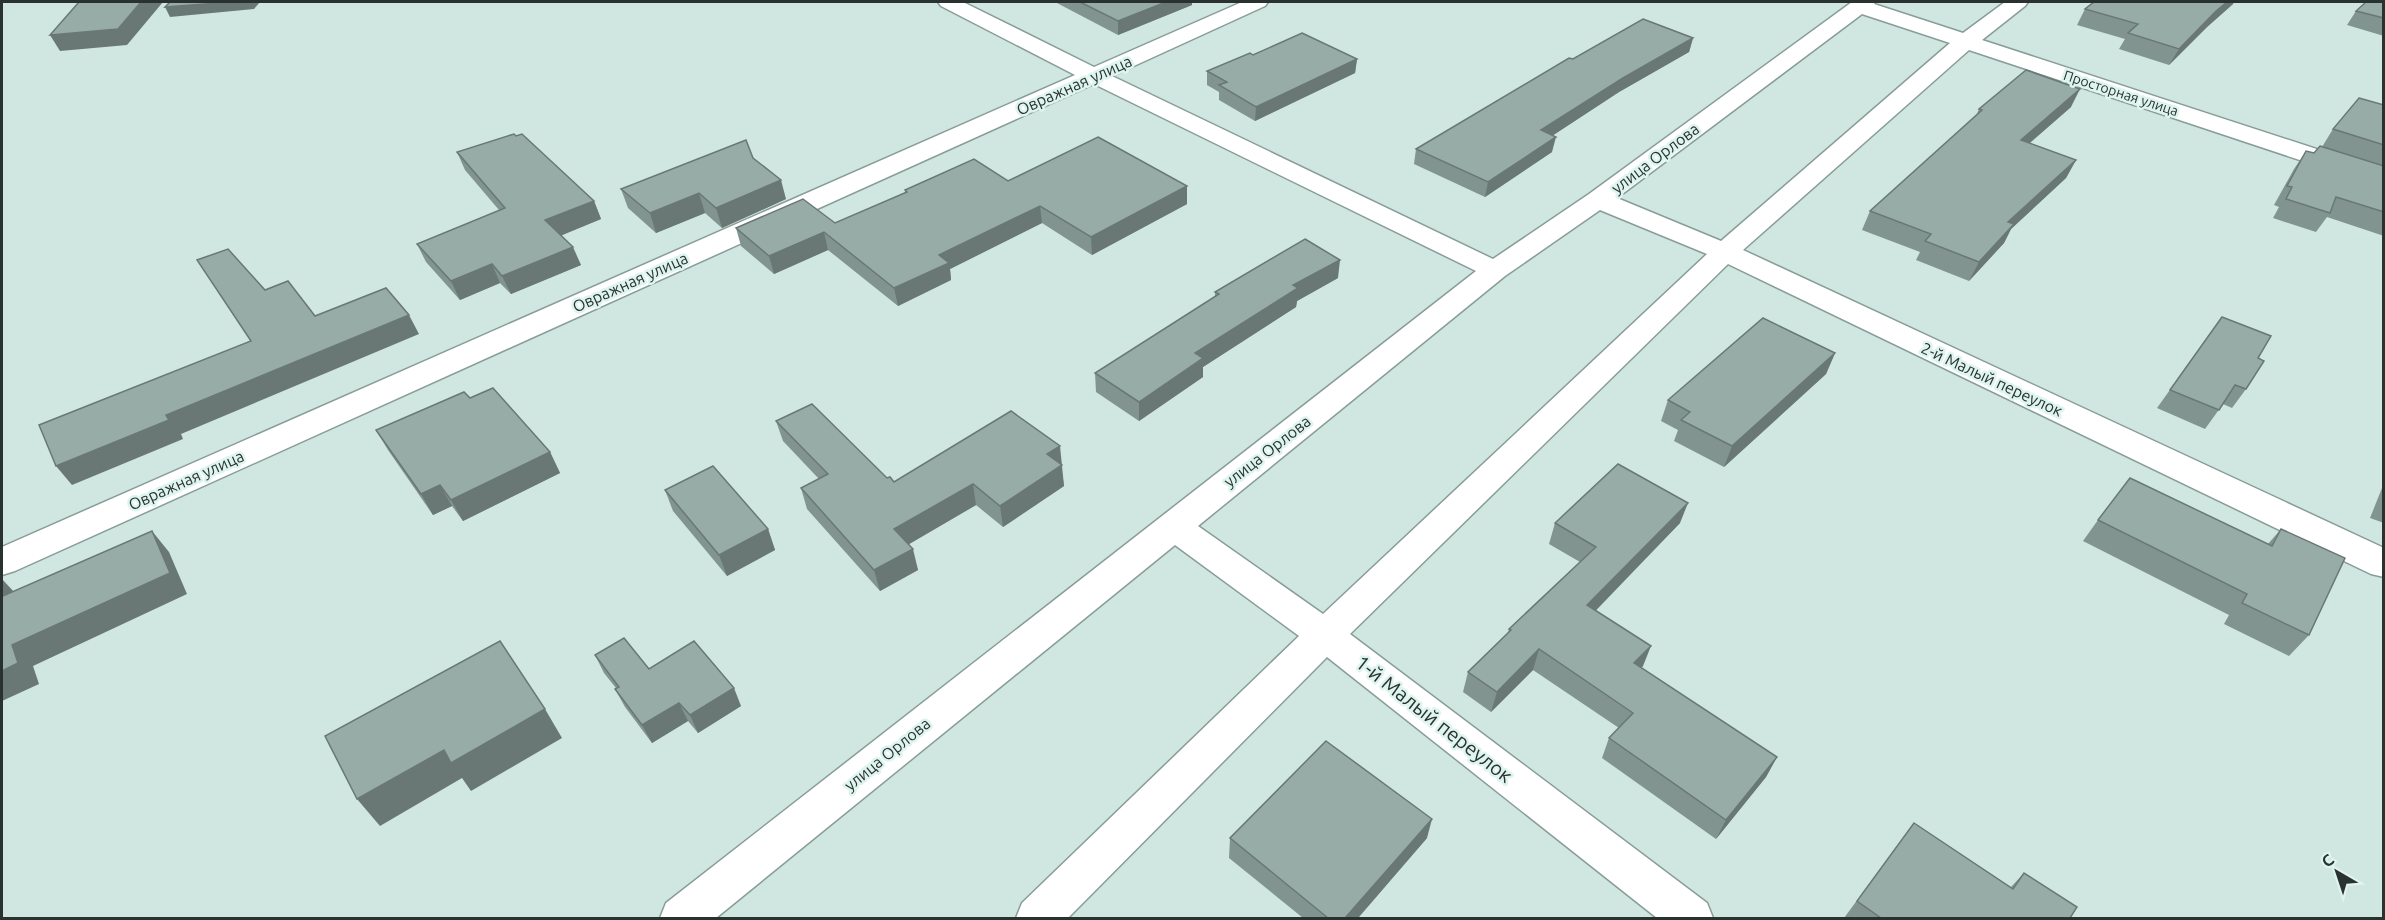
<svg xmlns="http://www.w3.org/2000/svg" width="2385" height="920" font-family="Ubuntu,sans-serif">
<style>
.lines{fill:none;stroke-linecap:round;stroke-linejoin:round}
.minor-casing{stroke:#889d97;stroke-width:3}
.minor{fill:#fff;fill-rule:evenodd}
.wall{fill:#829490}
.shaded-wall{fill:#6a7875}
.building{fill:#97aca7;stroke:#6a7875;stroke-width:1.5}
.labels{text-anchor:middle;stroke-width:5;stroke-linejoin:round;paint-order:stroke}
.far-street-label{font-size:14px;fill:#2a3230;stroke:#def4ee}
.street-label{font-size:16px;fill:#2a3230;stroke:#def4ee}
.near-street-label{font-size:20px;fill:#2a3230;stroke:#def4ee}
</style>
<rect width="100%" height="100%" fill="#d0e6e0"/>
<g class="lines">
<defs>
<path id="minor" d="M 938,2 L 963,2 L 1094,67 L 1242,2 L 1268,2 L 1265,6 L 1112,76 L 1493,259 L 1589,194 L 1852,2 L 1875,2 L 1874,4 L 1963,33 L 2005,2 L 2028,2 L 2025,6 L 1982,40 L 2384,171 L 2384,188 L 1969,50 L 1743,250 L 2384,548 L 2384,577 L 2371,574 L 1728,264 L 1350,634 L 1707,903 L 1713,918 L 1657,918 L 1327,657 L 1068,918 L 1016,918 L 1022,903 L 1299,636 L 1175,545 L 716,918 L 660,918 L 666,903 L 1476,271 L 1094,84 L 15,571 L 2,575 L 2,547 L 1075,75 L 941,6 ZM 1862,14 L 1950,43 L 1721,241 L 1617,198 ZM 1600,210 L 1707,254 L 1323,614 L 1198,526 L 1505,276 Z"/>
</defs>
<use href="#minor" class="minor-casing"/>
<use href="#minor" class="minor"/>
</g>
<g class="wall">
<polygon points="1055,2 1192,2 1192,5 1118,35"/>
<polygon points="2384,2 2384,36 2347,25 2356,11"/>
<polygon points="2233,4 2207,27 2169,65 2119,49 2125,39 2077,25 2085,9"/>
<polygon points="1693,38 1689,52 1619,92 1552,136 1552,152 1485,197 1414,164 1416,149 1573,59"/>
<polygon points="1253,55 1357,59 1355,73 1255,121 1219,100 1219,92 1207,85 1207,71"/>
<polygon points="2384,105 2384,236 2327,217 2316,232 2273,218 2279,207 2274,205 2294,169 2306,151 2314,153 2322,147 2333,129"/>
<polygon points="2071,107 2030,143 2076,160 2066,178 2011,229 2004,243 1969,281 1916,260 1920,252 1862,230 1870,211 1976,116 1979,109"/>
<polygon points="457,152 594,201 601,219 561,235 581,265 511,294 500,283 460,300 426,262 417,244 499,210 465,170"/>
<polygon points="753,158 786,199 722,228 705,213 656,233 628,208 621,189"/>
<polygon points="1008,181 1187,204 1092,255 1042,223 950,269 951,280 898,306 828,250 774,274 741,246 736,228 835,223 905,193 905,190"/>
<polygon points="1338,278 1297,301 1296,307 1203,367 1203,377 1139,421 1096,392 1095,373 1215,297 1215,292"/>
<polygon points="2222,317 2258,358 2246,389 2232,408 2223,404 2205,429 2157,408"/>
<polygon points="1835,353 1826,374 1724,467 1674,441 1678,430 1661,421 1668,400"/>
<polygon points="470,398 550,452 560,473 463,521 452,506 433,515 388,450 376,430"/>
<polygon points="776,421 894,482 1061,465 1064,486 1003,527 976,505 909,544 918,570 880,591 807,509 801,488 819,479 783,441"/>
<polygon points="2384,483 2384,523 2370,518"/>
<polygon points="665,490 768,529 775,550 727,576 673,511"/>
<polygon points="2098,520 2268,544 2281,529 2309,635 2289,656 2224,624 2229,615 2083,541"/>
<polygon points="1555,523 1680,523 1595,610 1643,666 1641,668 1777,757 1766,777 1716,839 1602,758 1609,738 1619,728 1533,670 1491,712 1463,692 1468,672 1508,633 1509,629 1580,562 1549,544"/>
<polygon points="595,655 649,669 741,706 698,733 688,721 652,743 625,707 615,689 616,688 604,673"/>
<polygon points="1914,823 2011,887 2024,873 2070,918 1844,918"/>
<polygon points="1230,838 1427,838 1358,918 1303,918 1229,858"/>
</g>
<g class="shaded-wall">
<polygon points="141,2 163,2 127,45 60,51 50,35"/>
<polygon points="231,2 260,2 254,9 170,17 165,7"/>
<polygon points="1166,2 1192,2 1192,5 1118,35 1118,21"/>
<polygon points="2227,2 2234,2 2233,4 2207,27 2169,65 2179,49 2216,11"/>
<polygon points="1693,38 1689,52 1619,92 1538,145 1541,130 1623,78"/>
<polygon points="1357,59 1355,73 1255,121 1256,107"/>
<polygon points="2080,89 2071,107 2012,158 2021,140"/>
<polygon points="1556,137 1552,152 1485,197 1488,182"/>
<polygon points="2076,160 2066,178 2011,229 2004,243 1969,281 1979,262 2008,222"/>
<polygon points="781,180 786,199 722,228 716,208"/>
<polygon points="1187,186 1187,204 1092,255 1091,237"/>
<polygon points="699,193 705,213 656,233 650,213"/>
<polygon points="594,201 601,219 553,239 545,220"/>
<polygon points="1040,206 1042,223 950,269 951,280 898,306 894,288 939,255"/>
<polygon points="824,232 828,250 774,274 769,256"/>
<polygon points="573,247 581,265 511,294 502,276"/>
<polygon points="1340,260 1338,278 1297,301 1296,307 1203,367 1203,377 1139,421 1139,402 1195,353 1293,285"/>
<polygon points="492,264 500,283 460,300 451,281"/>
<polygon points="409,315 419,334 181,434 183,439 72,485 56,466 166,415"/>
<polygon points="1835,353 1826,374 1724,467 1732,446"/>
<polygon points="1060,446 1064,486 1003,527 1000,506 1047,454"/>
<polygon points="550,452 560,473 463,521 451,500"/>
<polygon points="973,484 976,505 899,550 894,529"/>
<polygon points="440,485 452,506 433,515 421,494"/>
<polygon points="1688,503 1680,523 1581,626 1587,605"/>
<polygon points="768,529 775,550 727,576 719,555"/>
<polygon points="152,531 169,552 187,594 33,666 39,684 2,701 2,671 12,645"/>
<polygon points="913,549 918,570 880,591 874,570"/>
<polygon points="2,579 15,593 3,596 2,591"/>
<polygon points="1651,646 1643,666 1626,684 1634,663"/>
<polygon points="1539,649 1533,670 1491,712 1497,692"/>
<polygon points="734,688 741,706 698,733 690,715"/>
<polygon points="679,703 688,721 652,743 642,725"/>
<polygon points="545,709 562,738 471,791 462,778 380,826 357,799 444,750"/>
<polygon points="1777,757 1766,777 1716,839 1726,820"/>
<polygon points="1432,819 1427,838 1358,918 1345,918"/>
</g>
<g class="building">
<polygon points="79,2 141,2 118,29 50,35"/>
<polygon points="170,2 231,2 165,7"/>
<polygon points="1080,2 1166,2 1118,21"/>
<polygon points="2094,2 2227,2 2216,11 2179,49 2128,33 2138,24 2085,9"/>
<polygon points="2366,2 2384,2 2384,18 2356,11"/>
<polygon points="1643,19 1693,38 1623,78 1541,130 1556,137 1488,182 1416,149 1569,58 1573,59"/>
<polygon points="1302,33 1357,59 1256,107 1219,85 1227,82 1207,71 1250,53 1253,55"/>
<polygon points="2026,70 2080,89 2021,140 2076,160 2008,222 2014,224 1979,262 1925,241 1931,234 1870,211 1982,110 1979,109"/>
<polygon points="2359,98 2384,105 2384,145 2333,129"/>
<polygon points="514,134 516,136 522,134 594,201 545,220 573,247 502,276 492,264 451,281 417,244 505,208 457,152"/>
<polygon points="1098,137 1187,186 1091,237 1040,206 939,255 949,263 894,288 824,232 769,256 736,228 803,199 835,223 907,192 905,190 974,159 1008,181"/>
<polygon points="746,140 753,158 781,180 716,208 699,193 650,213 621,189"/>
<polygon points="2320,146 2384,166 2384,212 2336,197 2330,213 2286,199 2292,187 2287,186 2306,151 2314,153"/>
<polygon points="1305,239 1340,260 1293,285 1298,288 1195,353 1203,358 1139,402 1095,373 1219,294 1215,292"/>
<polygon points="228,249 265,290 288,281 315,316 386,288 409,315 166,415 169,420 56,466 39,425 251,341 197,260"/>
<polygon points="2222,317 2271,336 2258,358 2264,361 2246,389 2235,385 2219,410 2170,390"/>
<polygon points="1763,318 1835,353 1732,446 1681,420 1690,412 1668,400"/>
<polygon points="493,388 550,452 451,500 440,485 421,494 376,430 464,392 470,398"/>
<polygon points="812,404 887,478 890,477 894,482 1011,411 1060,446 1047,454 1062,465 1000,506 973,484 894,529 913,549 874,570 801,488 828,474 776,421"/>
<polygon points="1618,464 1688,503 1587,605 1651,646 1634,663 1777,757 1726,820 1609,738 1633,713 1539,649 1497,692 1468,672 1511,630 1509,629 1596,547 1555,523"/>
<polygon points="713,466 768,529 719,555 665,490"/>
<polygon points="2130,478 2272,546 2281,529 2345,558 2309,635 2242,603 2247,594 2098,520"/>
<polygon points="152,531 170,573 12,645 18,663 2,671 2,591 3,596"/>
<polygon points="624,638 649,669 694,641 734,688 690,715 679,703 642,725 615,689 619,687 595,655"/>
<polygon points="500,641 545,709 451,763 444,750 357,799 325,736"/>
<polygon points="1326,741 1432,819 1345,918 1328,918 1230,838"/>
<polygon points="1914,823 2013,889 2024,873 2077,907 2070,918 1881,918 1857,901"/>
</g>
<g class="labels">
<g class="far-street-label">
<text transform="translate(2121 93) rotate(18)" y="5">Просторная улица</text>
</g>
<g class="street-label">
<text transform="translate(1074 85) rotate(-24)" y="6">Овражная улица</text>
<text transform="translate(1655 158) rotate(-37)" y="6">улица Орлова</text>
<text transform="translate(630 282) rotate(-24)" y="6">Овражная улица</text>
<text transform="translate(1992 379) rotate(25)" y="6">2-й Малый переулок</text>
<text transform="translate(1267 451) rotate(-38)" y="6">улица Орлова</text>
<text transform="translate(186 480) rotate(-24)" y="6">Овражная улица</text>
<text transform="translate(887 754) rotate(-39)" y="6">улица Орлова</text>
</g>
<g class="near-street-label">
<text transform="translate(1434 719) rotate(38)" y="7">1-й Малый переулок</text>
</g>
</g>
<rect width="2385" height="920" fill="none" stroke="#2a3230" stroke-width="6"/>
<g transform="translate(2337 872) rotate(321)" stroke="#def4ee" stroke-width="4.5" paint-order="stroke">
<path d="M0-4.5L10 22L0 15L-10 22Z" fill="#2a3230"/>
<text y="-9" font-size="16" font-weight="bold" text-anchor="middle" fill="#2a3230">С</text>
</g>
</svg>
